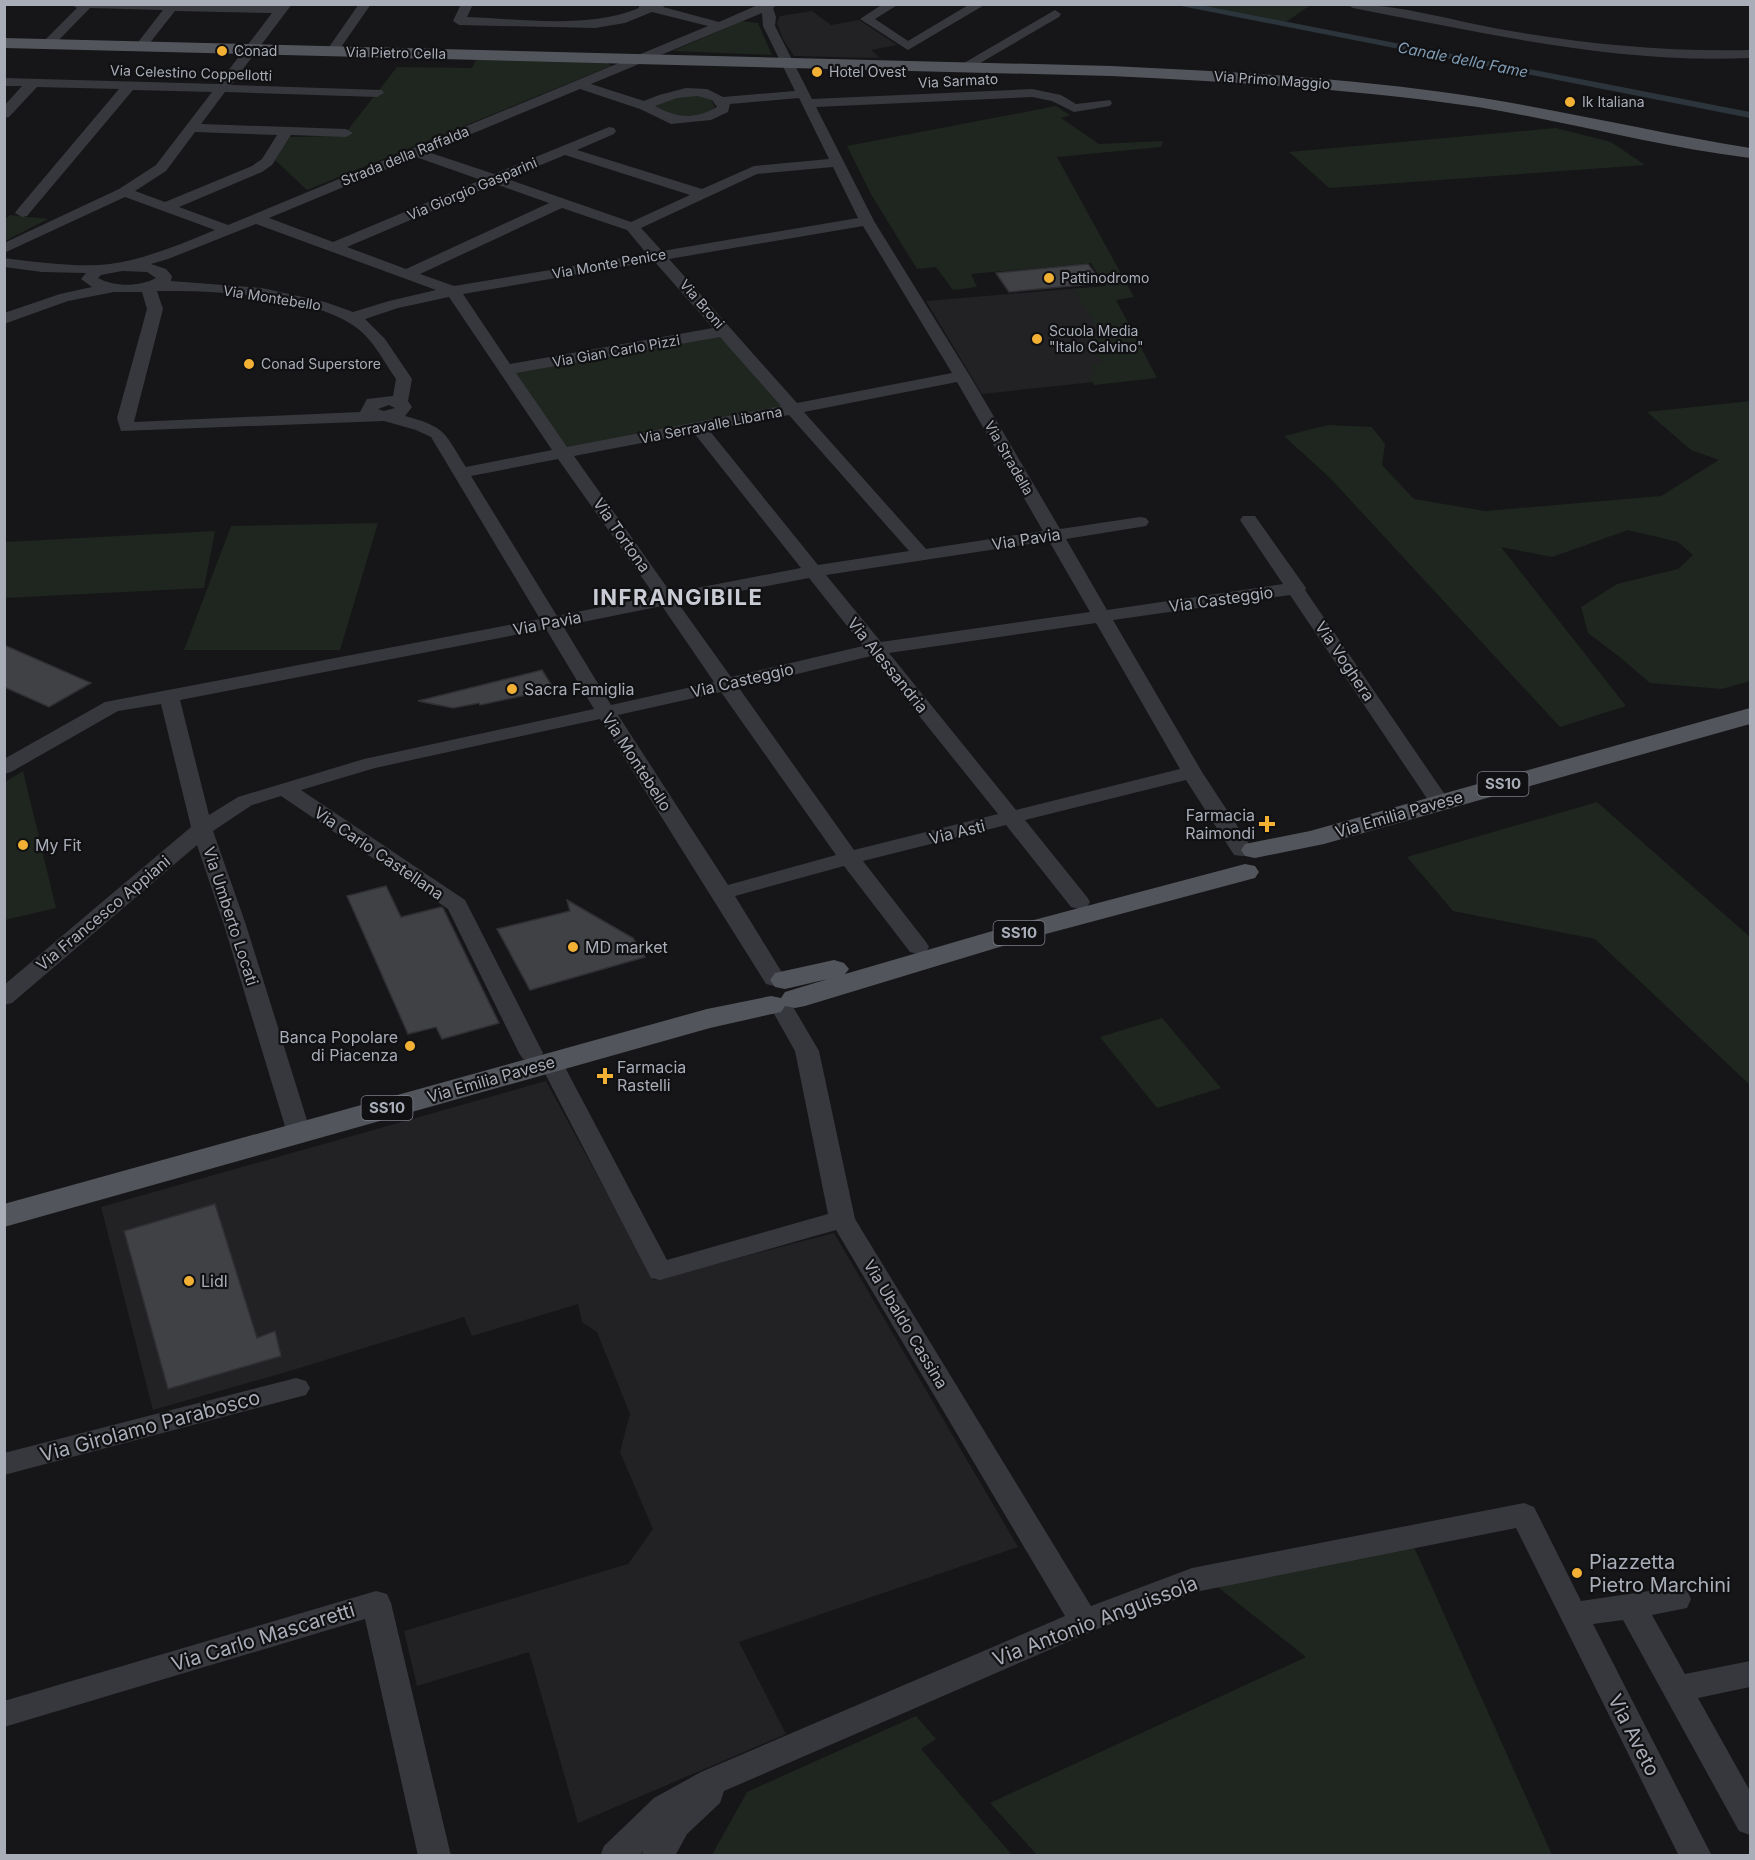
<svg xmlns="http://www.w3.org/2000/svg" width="1755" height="1860" font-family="Inter,sans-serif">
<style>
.built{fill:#222225}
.green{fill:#1e261f}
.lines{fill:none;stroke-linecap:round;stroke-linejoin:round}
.canal{fill:#2c353c;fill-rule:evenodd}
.building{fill:#404145;stroke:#303034;stroke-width:1.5}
.minor{fill:#37383d;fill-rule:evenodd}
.major{fill:#53555c;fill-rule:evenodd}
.poi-dot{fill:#f2b134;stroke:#111113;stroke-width:2}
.labels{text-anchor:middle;stroke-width:4.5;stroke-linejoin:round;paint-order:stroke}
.far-poi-label{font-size:14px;fill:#a8adb8;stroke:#111113;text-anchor:start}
.far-street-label{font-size:14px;fill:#a8adb8;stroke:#111113}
.far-water-label{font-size:15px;font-style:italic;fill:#7f9bb3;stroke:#111113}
.shield{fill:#111113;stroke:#7b7e86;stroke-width:1.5}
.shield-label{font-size:15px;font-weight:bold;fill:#a8adb8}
.street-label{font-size:16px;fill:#a8adb8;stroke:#111113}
.poi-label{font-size:16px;fill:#a8adb8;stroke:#111113;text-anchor:start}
.near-street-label{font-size:20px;fill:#a8adb8;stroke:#111113}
.near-poi-label{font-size:20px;fill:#a8adb8;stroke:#111113;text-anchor:start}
.district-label{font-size:22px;font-weight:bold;letter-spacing:1.5px;fill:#c9ccd4;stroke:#111113}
</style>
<rect width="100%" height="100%" fill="#161618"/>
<g class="built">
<polygon points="812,11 831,25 859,20 897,45 871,50 880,58 794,56 783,39 777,23 780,16"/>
<polygon points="1093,287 1150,376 982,394 926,301"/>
<polygon points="546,1081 654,1280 834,1233 1018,1547 739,1642 786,1734 578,1823 529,1652 417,1686 404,1631 628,1564 653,1529 620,1452 630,1414 597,1332 582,1322 578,1304 472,1336 464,1317 293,1370 153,1410 101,1207"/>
</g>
<g class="green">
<polygon points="1299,5 1309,6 1286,22 1197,5"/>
<polygon points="742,21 758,23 772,55 673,51"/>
<polygon points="477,58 608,63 611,66 307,190 275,160 290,137 343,136 397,67 472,68"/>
<path d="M 693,95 L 711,99 L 715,108 C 695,125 675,118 655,106 L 655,104 L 674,97 Z"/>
<polygon points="1056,106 1070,115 1061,118 1099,144 1163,141 1161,147 1057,157 1134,297 1116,300 1157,378 1094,385 1090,376 1096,374 1090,365 1103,363 1084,336 1100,333 1074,289 1106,286 1091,263 971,274 977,287 953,290 936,267 917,269 872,196 847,146"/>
<polygon points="1556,128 1611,142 1645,165 1329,188 1289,152"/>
<polygon points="10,215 48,219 5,241 5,219"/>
<polygon points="723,334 786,408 568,450 513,373"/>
<polygon points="1750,401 1750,681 1722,689 1650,683 1621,658 1588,633 1581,607 1617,584 1678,569 1693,555 1678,542 1628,530 1552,557 1501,547 1626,706 1560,727 1331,479 1284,436 1328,425 1372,427 1385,444 1382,465 1414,499 1485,511 1661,496 1719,460 1691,450 1647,412"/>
<polygon points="378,523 340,650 184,650 231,526"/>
<polygon points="215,531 204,588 5,598 5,542"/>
<polygon points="23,771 56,908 5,920 5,782"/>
<polygon points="1597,802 1750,937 1750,1085 1595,939 1453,911 1407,857"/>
<polygon points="1162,1018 1221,1088 1157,1108 1100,1037"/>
<polygon points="1414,1547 1552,1855 1037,1855 990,1803 1306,1657 1215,1585"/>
<polygon points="916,1716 936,1739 921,1749 1012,1855 712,1855 747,1792"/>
</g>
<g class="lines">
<polygon class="canal" points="1171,4 1195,4 1750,112 1750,118"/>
</g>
<g class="building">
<polygon points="1088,264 1102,283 1009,292 996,273"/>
<polygon points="4,645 91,683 49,707 4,687"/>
<polygon points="542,670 554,689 480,705 479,703 453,708 418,701"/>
<polygon points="386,886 401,917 441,907 443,908 499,1023 442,1039 436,1027 408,1034 347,896"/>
<polygon points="567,900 633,938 645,957 530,990 497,929 570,911"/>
<polygon points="215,1204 257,1338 275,1331 281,1356 168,1389 124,1231"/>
</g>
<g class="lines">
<g class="minor">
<path d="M 70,4 L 292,4 L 231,85 L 382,90 L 384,93 L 377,97 L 225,92 L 201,124 L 346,129 L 353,133 L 346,137 L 291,135 L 272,165 L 262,172 L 179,207 L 228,225 L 708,26 L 652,12 L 625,23 L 595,28 L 459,25 L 453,21 L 461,4 L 473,4 L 467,17 C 522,19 588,29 639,8 L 639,4 L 667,4 L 663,7 L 719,22 L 760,4 L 778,4 L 773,8 L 776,17 L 775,26 L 812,99 L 1032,89 L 1061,95 L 1076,104 L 1110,100 L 1112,103 L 1110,106 L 1074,112 L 1052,101 L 1032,97 L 816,107 L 874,221 L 970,376 L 1060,529 L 1140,517 L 1146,518 L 1149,522 L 1146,526 L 1140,527 L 1066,539 L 1107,610 L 1283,584 L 1240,520 L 1243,516 L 1255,516 L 1306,588 L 1305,590 L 1450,802 L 1446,806 L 1439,808 L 1432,806 L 1290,595 L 1113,620 L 1202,772 L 1253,850 L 1250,855 L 1242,856 L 1234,855 L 1186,780 L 1025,820 L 1087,897 L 1090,902 L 1087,907 L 1079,909 L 1071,907 L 1006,825 L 863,861 L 926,942 L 929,947 L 926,952 L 918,954 L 910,952 L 844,866 L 735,896 L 786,979 L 782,984 L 774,986 L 766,984 L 600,719 L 375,768 L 301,790 L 465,900 L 543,1053 L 539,1059 L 531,1061 L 523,1059 L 519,1053 L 448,909 L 281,796 L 252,805 L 213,831 L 246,925 L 311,1133 L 308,1139 L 299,1141 L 290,1139 L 287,1133 L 224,925 L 197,845 L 12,1003 L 4,1005 L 4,985 L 191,827 L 161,704 L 118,711 L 11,772 L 4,774 L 4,759 L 105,702 L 540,619 L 431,437 L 416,430 L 384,421 L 121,431 L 117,418 L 147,309 L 142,292 L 114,292 L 68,301 L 4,324 L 4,313 L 60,294 L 92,287 L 81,279 L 86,273 L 42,272 L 4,267 L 4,258 C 35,262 80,268 110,264 C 146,259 181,244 215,230 L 125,197 L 4,253 L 4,243 L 119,189 L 156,165 L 212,92 L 133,90 L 27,216 L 22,217 L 15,213 L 17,210 L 119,89 L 37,87 L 9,117 L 4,118 L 4,106 L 22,86 L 4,86 L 4,78 L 218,84 L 272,13 L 175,11 L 145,49 L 141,50 L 135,46 L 163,10 L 90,8 L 53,46 L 45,46 L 43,43 L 45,40 L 77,8 ZM 762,13 L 763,26 L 795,91 L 723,97 L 707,89 L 686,88 L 659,95 L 644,101 L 591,84 ZM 580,89 L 640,109 L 671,124 L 711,120 L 728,112 L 730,104 L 799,98 L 829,159 L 754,166 L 702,189 L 577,150 L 614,134 L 616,131 L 614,128 L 609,127 L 494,174 L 428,152 ZM 697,96 L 712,100 L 717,107 C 694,120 677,118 655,106 L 677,98 ZM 195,132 L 277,135 L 262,159 L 252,166 L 165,202 L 135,191 L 166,171 ZM 565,155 L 690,195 L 631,222 L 507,179 ZM 416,157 L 481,180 L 333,242 L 269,218 ZM 833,167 L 858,218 L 662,251 L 641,228 L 757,174 ZM 495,184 L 549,203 L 406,269 L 347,247 ZM 562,208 L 627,230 L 647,254 L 454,286 L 420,274 ZM 256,224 L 436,290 L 389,301 L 353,312 L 325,302 L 262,288 L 171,281 L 172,276 L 166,269 L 151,264 L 168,259 ZM 863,226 L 952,373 L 797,403 L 669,259 ZM 654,261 L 713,328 L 510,364 L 463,294 ZM 122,271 L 147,272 L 156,278 C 140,287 114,287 98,278 L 101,275 ZM 157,291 C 212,290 312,295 357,328 C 374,341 384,362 396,379 L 393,396 L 367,399 L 360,412 L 134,422 L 163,309 ZM 449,297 L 552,450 L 466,467 C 444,432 446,427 405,416 L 412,407 L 408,401 L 412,379 L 385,339 L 365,319 L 398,308 ZM 720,337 L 781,406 L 567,447 L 516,373 ZM 957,382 L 1043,531 L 926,549 L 804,412 ZM 389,405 L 395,408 L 384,411 L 378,409 ZM 789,415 L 909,551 L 818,565 L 709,430 ZM 694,433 L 801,568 L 671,593 L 574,456 ZM 558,459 L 655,596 L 557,616 L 471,476 ZM 1049,541 L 1090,612 L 881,642 L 826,575 ZM 809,578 L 863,646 L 731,677 L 678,603 ZM 662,606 L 714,682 L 611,705 L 563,626 ZM 1096,623 L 1180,769 L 1016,810 L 889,653 ZM 546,629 L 594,709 L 364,759 L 238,797 L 209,815 L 180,700 ZM 871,656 L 998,814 L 854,850 L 739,688 ZM 721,692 L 836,855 L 728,885 L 618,715 Z"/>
<polygon points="359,4 371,4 339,50 331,50 329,47"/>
<polygon points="883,4 899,4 875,19 908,41 970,4 986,4 908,50 860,19"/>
<path d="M 1347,4 C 1400,4 1453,21 1505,30 C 1587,44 1667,52 1750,50 L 1750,58 C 1616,64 1484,33 1353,8 Z"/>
<polygon points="1055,10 1061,14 1059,17 975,66 970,67 964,63"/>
<polygon points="781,998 789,1000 819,1051 855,1219 1091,1606 1192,1568 1524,1503 1534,1507 1581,1601 1676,1587 1687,1590 1691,1599 1687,1608 1652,1615 1685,1674 1750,1661 1750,1687 1698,1698 1750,1791 1750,1835 1739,1831 1623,1620 1593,1624 1712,1856 1679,1856 1516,1528 1195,1592 1095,1630 724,1791 720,1803 687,1834 675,1856 641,1856 643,1851 639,1856 600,1856 604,1846 654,1798 701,1772 1065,1616 836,1230 660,1280 651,1278 539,1062 543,1056 551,1054 559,1056 667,1260 828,1214 795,1051 769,1005 773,1000"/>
<polygon points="296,1378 306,1381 310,1388 306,1395 4,1475 4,1453"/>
<polygon points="376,1591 387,1594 391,1603 451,1856 418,1856 365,1619 4,1727 4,1701"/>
</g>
<g class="major">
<path d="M 4,38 L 1111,66 C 1221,71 1332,77 1442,92 C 1545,106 1647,131 1750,148 L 1750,158 C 1659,147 1569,122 1478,107 C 1356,89 1234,82 1111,76 L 4,48 Z"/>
<polygon points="1750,708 1750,724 1324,844 1255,858 1245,856 1241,850 1245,844 1310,831"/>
<polygon points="1245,864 1255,866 1259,872 1255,878 1016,942 805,1006 795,1008 785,1006 781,1012 710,1028 4,1227 4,1204 707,1009 771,996 781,998 785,992 828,979 785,989 775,987 770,980 775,973 834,960 844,963 849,969 845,974 996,930"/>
</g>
</g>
<g class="poi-dot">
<circle cx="222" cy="51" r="6"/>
<circle cx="817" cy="72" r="6"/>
<circle cx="1570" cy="102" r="6"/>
<circle cx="1049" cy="278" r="6"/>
<circle cx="1037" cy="339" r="6"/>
<circle cx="249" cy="364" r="6"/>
<circle cx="512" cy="689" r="6"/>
<path d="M1264 815h6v6h6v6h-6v6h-6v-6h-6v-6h6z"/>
<circle cx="23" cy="845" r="6"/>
<circle cx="573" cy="947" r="6"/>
<circle cx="410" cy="1046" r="6"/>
<path d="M602 1067h6v6h6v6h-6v6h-6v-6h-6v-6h6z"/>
<circle cx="189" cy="1281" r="6"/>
<circle cx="1577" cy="1573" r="6"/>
</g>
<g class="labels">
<g class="far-poi-label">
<text x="234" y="56">Conad</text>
<text x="829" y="77">Hotel Ovest</text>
<text x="1582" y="107">Ik Italiana</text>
<text x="1061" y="283">Pattinodromo</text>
<text x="1049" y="336">Scuola Media<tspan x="1049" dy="16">"Italo Calvino"</tspan></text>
<text x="261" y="369">Conad Superstore</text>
</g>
<g class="far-street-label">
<text transform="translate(396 53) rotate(1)" y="5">Via Pietro Cella</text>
<text transform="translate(191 73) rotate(2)" y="5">Via Celestino Coppellotti</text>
<text transform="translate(1272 80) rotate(4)" y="5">Via Primo Maggio</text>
<text transform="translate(958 81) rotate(-3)" y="5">Via Sarmato</text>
<text transform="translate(405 156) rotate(-22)" y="5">Strada della Raffalda</text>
<text transform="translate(472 189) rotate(-23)" y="5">Via Giorgio Gasparini</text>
<text transform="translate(609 264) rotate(-10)" y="5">Via Monte Penice</text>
<text transform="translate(272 298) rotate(9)" y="5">Via Montebello</text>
<text transform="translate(702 304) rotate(49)" y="5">Via Broni</text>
<text transform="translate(616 351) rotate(-10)" y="5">Via Gian Carlo Pizzi</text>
<text transform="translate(711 425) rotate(-11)" y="5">Via Serravalle Libarna</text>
<text transform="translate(1009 458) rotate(60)" y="5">Via Stradella</text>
</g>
<g class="far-water-label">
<text transform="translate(1463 60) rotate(11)" y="5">Canale della Fame</text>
</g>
<g class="shield">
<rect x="1477.5" y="772" width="51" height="24" rx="4.5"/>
<rect x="993.5" y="921" width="51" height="24" rx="4.5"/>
<rect x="361.5" y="1096" width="51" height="24" rx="4.5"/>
</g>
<g class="shield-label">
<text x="1503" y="789">SS10</text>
<text x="1019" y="938">SS10</text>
<text x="387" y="1113">SS10</text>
</g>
<g class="street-label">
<text transform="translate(622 535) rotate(55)" y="6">Via Tortona</text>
<text transform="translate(1026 539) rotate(-9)" y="6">Via Pavia</text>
<text transform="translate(1221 599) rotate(-8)" y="6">Via Casteggio</text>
<text transform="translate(547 623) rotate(-11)" y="6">Via Pavia</text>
<text transform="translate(1345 661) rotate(56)" y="6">Via Voghera</text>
<text transform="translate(888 665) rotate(51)" y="6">Via Alessandria</text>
<text transform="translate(742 680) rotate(-13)" y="6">Via Casteggio</text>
<text transform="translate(637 762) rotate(57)" y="6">Via Montebello</text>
<text transform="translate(1399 814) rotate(-16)" y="6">Via Emilia Pavese</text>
<text transform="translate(957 832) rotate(-14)" y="6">Via Asti</text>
<text transform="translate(379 853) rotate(34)" y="6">Via Carlo Castellana</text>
<text transform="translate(103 913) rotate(-40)" y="6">Via Francesco Appiani</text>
<text transform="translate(231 916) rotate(72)" y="6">Via Umberto Locati</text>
<text transform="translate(491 1079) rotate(-16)" y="6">Via Emilia Pavese</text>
<text transform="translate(906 1324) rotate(59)" y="6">Via Ubaldo Cassina</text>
</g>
<g class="poi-label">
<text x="524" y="695">Sacra Famiglia</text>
<text x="1255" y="821" text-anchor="end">Farmacia<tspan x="1255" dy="18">Raimondi</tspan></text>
<text x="35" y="851">My Fit</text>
<text x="585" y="953">MD market</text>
<text x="398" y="1043" text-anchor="end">Banca Popolare<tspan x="398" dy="18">di Piacenza</tspan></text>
<text x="617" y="1073">Farmacia<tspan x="617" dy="18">Rastelli</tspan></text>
<text x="201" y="1287">Lidl</text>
</g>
<g class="near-street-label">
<text transform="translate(150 1426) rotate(-15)" y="7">Via Girolamo Parabosco</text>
<text transform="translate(1095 1621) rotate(-21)" y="7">Via Antonio Anguissola</text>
<text transform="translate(263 1637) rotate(-17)" y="7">Via Carlo Mascaretti</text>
<text transform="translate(1634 1735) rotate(63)" y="7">Via Aveto</text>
</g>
<g class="near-poi-label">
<text x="1589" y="1569">Piazzetta<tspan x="1589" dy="23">Pietro Marchini</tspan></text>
</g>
<g class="district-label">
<text x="678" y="605">INFRANGIBILE</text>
</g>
</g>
<rect width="1755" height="1860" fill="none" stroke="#a8adb8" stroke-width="12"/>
</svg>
